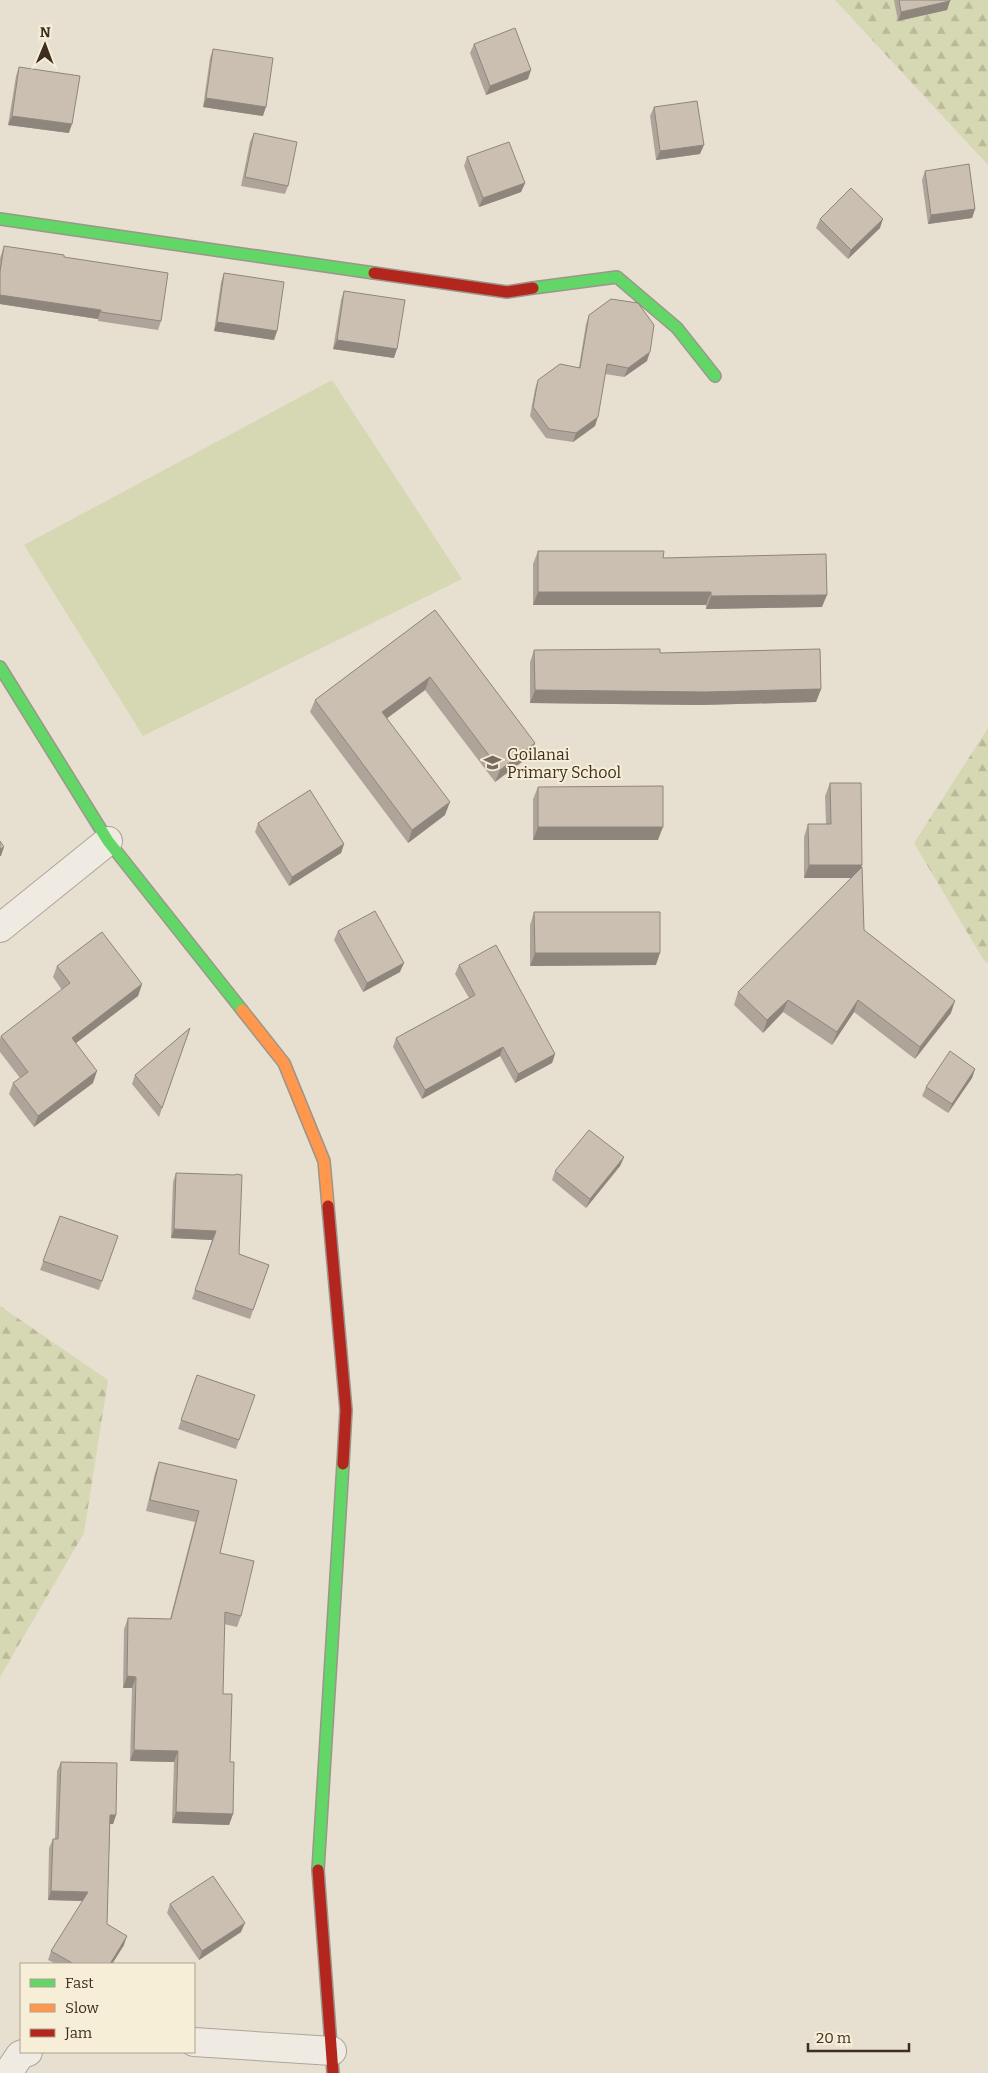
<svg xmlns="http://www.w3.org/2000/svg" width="988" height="2073" font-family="Bitter,serif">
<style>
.grass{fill:#d6d7b3}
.forest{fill:url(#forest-firs)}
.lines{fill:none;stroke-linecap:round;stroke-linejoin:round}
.street-casing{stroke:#ada599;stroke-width:30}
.fast-casing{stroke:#9c958a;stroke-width:14}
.slow-casing{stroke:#9c958a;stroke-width:14}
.jam-casing{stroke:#9c958a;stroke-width:14}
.street{stroke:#efebe3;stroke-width:28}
.fast{stroke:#63d668;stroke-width:11}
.slow{stroke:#ff974d;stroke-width:11}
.jam{stroke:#b3261e;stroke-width:11}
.wall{fill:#afa499}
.shaded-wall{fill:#8e867d}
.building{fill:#cbbfb2;stroke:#8e867d}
.labels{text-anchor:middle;stroke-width:4;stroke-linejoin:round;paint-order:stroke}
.poi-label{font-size:16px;fill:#3d2e20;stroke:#f7eed8;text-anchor:start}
</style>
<defs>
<pattern id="forest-firs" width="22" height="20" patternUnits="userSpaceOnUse" patternTransform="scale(1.25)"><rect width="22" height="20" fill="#d6d7b3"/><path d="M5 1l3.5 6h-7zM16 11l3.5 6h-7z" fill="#b9b99a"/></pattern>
</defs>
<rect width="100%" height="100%" fill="#e7e0d1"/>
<polygon class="grass" points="332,380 462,579 143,736 24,545"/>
<g class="forest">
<polygon points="835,0 988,0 988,165"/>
<polygon points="988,728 988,964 983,959 914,843"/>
<polygon points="0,1306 108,1380 84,1533 0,1677"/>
</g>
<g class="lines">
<defs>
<g id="street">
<polyline points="0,928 108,841"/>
<polyline points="194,2042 332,2051"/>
<polyline points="8,2073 20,2055 28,2052"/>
</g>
<g id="fast">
<polyline points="0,219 374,273"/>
<polyline points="533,288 617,277 677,328 715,376"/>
<polyline points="0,667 108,841 242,1010"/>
<polyline points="318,1870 343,1464"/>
</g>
<polyline id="slow" points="242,1010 284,1063 324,1161 328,1206"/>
<g id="jam">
<polyline points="374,273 507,292 533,288"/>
<polyline points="328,1206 346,1410 343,1464"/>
<polyline points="318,1870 333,2073"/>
</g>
</defs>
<use href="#street" class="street-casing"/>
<use href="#fast" class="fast-casing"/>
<use href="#slow" class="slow-casing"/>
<use href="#jam" class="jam-casing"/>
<use href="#street" class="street"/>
<use href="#fast" class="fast"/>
<use href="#slow" class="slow"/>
<use href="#jam" class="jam"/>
</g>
<g class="wall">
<polygon points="894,0 950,0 947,10 898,21"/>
<polygon points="474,44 528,79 486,95 470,53"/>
<polygon points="213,49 263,116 203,107 210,58"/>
<polygon points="19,67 69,133 8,125 16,76"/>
<polygon points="654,107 700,154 656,160 650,116"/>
<polygon points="254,133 288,186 285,194 241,186 250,142"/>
<polygon points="467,157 525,183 521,192 479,207 464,166"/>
<polygon points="925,171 975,209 972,218 928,224 922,180"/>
<polygon points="820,219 880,228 848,259 816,228"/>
<polygon points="4,246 64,257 161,321 158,330 98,321 98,319 0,304 0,258"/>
<polygon points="224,273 277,331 274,340 214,331 221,282"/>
<polygon points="344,291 394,358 333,349 341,300"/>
<polygon points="589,315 647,361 624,377 605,374 595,426 573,442 546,438 530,416 535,389 538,380 579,367 586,324"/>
<polygon points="538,551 663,558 822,607 706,609 706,605 533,605 533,564"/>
<polygon points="435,610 535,743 530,756 495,782 425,690 387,718 445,815 408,843 310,712 315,700"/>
<polygon points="534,650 660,653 821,689 816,702 700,705 530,703 530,662"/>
<polygon points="830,783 862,867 864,930 951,1013 915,1059 854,1012 832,1045 783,1012 763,1033 734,1005 738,992 851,878 804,878 804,837 808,824 826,824 825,796"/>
<polygon points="538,787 658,840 533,840 533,799"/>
<polygon points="258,823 344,844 341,853 289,886 255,832"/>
<polygon points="534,912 656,965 530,966 530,925"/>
<polygon points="338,931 400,972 363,992 334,940"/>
<polygon points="459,965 555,1054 552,1063 515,1083 500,1056 422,1099 393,1047 396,1038 469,998 455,974"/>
<polygon points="57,966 142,984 138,996 76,1043 93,1083 34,1127 9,1094 13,1083 20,1078 0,1052 0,1039 1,1036 62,990 53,977"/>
<polygon points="190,1028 159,1117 132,1084 135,1075"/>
<polygon points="975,1069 972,1078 948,1113 922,1096 926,1087"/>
<polygon points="624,1157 620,1166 586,1208 552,1180 555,1171"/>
<polygon points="176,1173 239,1254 269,1265 250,1319 192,1299 212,1240 171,1238 173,1182"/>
<polygon points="60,1216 118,1236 99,1290 40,1270"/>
<polygon points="197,1375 255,1395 236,1449 178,1429"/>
<polygon points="159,1462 237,1480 220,1553 241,1616 237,1627 224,1624 223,1694 230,1762 233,1814 229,1825 172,1823 174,1762 130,1761 132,1688 123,1688 124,1629 128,1618 170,1619 195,1522 146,1511 155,1473"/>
<polygon points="61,1762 116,1815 113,1824 110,1824 107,1924 124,1945 112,1964 56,1964 48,1960 51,1951 83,1901 48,1900 49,1848 53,1839 55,1839 57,1771"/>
<polygon points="170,1904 241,1932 199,1960 167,1913"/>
</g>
<g class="shaded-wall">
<polygon points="950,1 947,10 898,21 901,12"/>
<polygon points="531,70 528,79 486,95 490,86"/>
<polygon points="206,98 266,107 263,116 203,107"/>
<polygon points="12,116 72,124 69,133 8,125"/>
<polygon points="704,145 700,154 656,160 660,151"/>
<polygon points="525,183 521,192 479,207 483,198"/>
<polygon points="975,209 972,218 928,224 931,215"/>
<polygon points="883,219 880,228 848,259 851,250"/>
<polygon points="0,295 101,310 98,319 0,304"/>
<polygon points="217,322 277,331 274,340 214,331"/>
<polygon points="337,340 397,349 394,358 333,349"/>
<polygon points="650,352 647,361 624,377 628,368"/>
<polygon points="598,417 595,426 573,442 576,433"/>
<polygon points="538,592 711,592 706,605 533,605"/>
<polygon points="827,595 822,607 706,609 711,596"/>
<polygon points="430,677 425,690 378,725 382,712"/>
<polygon points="821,689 816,702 700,705 530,703 535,690"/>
<polygon points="535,743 530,756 495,782 500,770"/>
<polygon points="450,802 445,815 408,843 412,830"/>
<polygon points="538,827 663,827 658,840 533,840"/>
<polygon points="344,844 341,853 289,886 292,877"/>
<polygon points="4,847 1,856 0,856 0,849"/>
<polygon points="809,865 862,865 858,878 804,878"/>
<polygon points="535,953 660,953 656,965 530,966"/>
<polygon points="404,963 400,972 363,992 367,983"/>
<polygon points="142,984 138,996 68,1049 72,1038"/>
<polygon points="788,1000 783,1012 763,1033 767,1020"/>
<polygon points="858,1000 854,1012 832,1045 837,1032"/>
<polygon points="955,1001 951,1013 915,1059 920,1047"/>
<polygon points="503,1047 500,1056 422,1099 425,1090"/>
<polygon points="555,1054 552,1063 515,1083 518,1074"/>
<polygon points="975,1069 972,1078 948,1113 952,1104"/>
<polygon points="97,1071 93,1083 34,1127 38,1116"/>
<polygon points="624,1157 620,1166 586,1208 590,1199"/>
<polygon points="174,1229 216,1231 212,1240 171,1238"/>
<polygon points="127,1676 136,1677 132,1688 123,1688"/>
<polygon points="134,1750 178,1751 174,1762 130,1761"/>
<polygon points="176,1812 233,1814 229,1825 172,1823"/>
<polygon points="110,1815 116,1815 113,1824 107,1824"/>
<polygon points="51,1891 88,1892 85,1901 48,1900"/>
<polygon points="245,1923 241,1932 199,1960 202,1951"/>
<polygon points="127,1936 124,1945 112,1964 110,1964"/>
</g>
<g class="building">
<polygon points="899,0 950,0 950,1 901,12"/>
<polygon points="515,28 531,70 490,86 474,44"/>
<polygon points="213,49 273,58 266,107 206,98"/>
<polygon points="19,67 80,76 72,124 12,116"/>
<polygon points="697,101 704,145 660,151 654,107"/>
<polygon points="254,133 297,142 288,186 245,177"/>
<polygon points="509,142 525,183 483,198 467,157"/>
<polygon points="969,164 975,209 931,215 925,171"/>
<polygon points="851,188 883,219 851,250 820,219"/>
<polygon points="4,246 64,255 64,257 168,273 161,321 101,312 101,310 0,295 0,272"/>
<polygon points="224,273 284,282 277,331 217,322"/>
<polygon points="344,291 405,300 397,349 337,340"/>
<polygon points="611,299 638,303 654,325 650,352 628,368 607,364 598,417 576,433 549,429 533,407 538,380 560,364 580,368 589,315"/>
<polygon points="538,551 664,551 663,558 826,554 827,595 711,596 711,592 538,592"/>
<polygon points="435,610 535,743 500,770 430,677 382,712 450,802 412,830 315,700"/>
<polygon points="660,649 660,653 820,649 821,689 705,692 535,690 534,650"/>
<polygon points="830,783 861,783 862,865 809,865 808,824 831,824"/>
<polygon points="663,786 663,827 538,827 538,787"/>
<polygon points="310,790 344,844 292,877 258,823"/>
<polygon points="0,841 4,847 0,849"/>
<polygon points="862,867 864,930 955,1001 920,1047 858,1000 837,1032 788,1000 767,1020 738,992"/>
<polygon points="375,911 404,963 367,983 338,931"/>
<polygon points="534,912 660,912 660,953 535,953"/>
<polygon points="102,932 142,984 72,1038 97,1071 38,1116 13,1083 28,1072 1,1036 70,983 57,966"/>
<polygon points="496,945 555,1054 518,1074 503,1047 425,1090 396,1038 475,995 459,965"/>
<polygon points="190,1028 162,1108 135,1075"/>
<polygon points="950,1051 975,1069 952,1104 926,1087"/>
<polygon points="589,1130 624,1157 590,1199 555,1171"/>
<polygon points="176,1173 235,1175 236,1174 242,1175 239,1254 269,1265 253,1310 195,1290 216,1231 174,1229"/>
<polygon points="60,1216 118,1236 102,1281 43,1261"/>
<polygon points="197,1375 255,1395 239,1440 181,1420"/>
<polygon points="159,1462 237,1480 220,1553 254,1561 241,1616 225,1612 223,1694 232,1694 230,1762 234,1762 233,1814 176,1812 178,1751 134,1750 136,1677 127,1676 128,1618 171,1619 199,1511 150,1500"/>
<polygon points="61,1762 117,1763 116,1815 110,1815 107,1924 127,1936 110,1964 74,1964 51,1951 88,1892 51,1891 53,1839 58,1839"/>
<polygon points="213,1876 245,1923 202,1951 170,1904"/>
</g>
<defs>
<symbol id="school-bare" viewBox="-9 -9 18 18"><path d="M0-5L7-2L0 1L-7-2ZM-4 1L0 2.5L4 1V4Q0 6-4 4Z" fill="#786c5e" stroke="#f7eed8" stroke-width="2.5" paint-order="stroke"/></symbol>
</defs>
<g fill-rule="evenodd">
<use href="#school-bare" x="480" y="750" width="25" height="25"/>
</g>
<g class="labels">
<g class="poi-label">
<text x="507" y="760">Goilanai<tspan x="507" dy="18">Primary School</tspan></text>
</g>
</g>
<rect x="20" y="1963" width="175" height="90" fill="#f7eed8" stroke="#ada18e"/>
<rect x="30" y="1979" width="25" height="8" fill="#63d668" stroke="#ada18e"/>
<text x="65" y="1988" font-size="15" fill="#3d2e20">Fast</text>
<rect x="30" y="2004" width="25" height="8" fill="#ff974d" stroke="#ada18e"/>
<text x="65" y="2013" font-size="15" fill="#3d2e20">Slow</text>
<rect x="30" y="2029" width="25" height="8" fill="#b3261e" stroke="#ada18e"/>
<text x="65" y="2038" font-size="15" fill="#3d2e20">Jam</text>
<g transform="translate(45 45) rotate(1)" stroke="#f7eed8" stroke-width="4" paint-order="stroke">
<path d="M0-4L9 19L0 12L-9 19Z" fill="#3d2e20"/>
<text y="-8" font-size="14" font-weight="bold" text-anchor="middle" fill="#3d2e20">N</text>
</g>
<path d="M808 2043v8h101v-8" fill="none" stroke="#3d2e20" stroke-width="2.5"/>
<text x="816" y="2043" font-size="15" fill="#3d2e20" stroke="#f7eed8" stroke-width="4" paint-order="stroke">20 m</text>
</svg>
